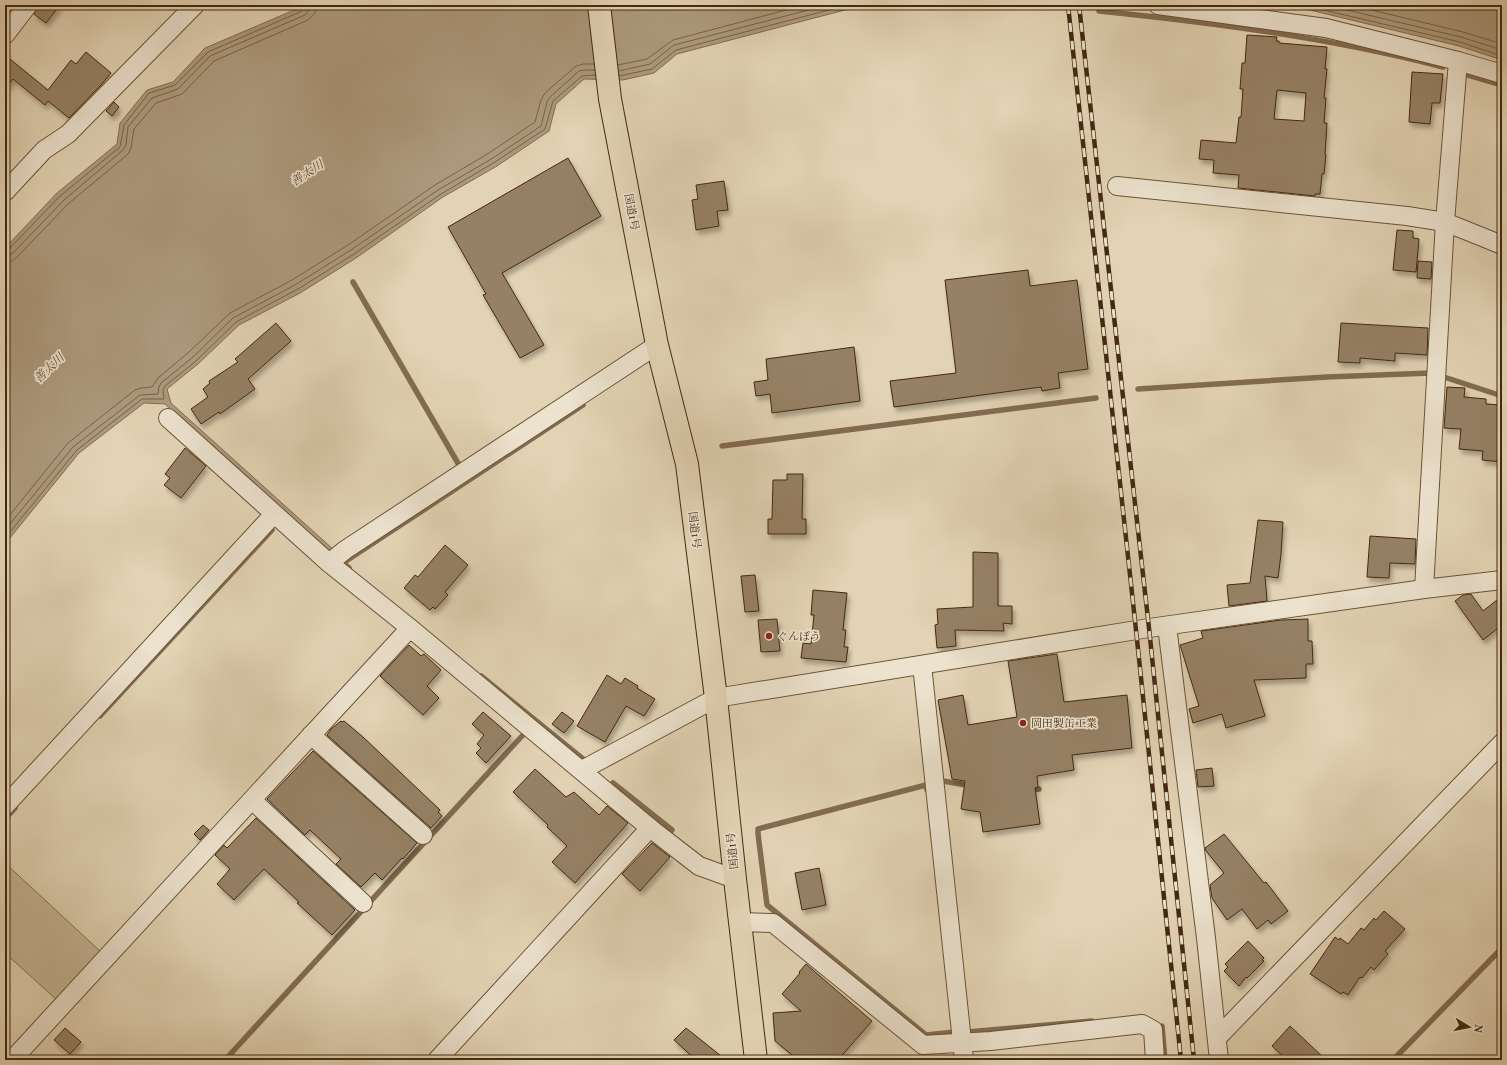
<svg xmlns="http://www.w3.org/2000/svg" width="1507" height="1065" font-family="Vollkorn,'Noto Serif JP',serif">
<style>
.green{fill:#c7b698;stroke:#857054}
.water{fill:#ac997c;stroke:#826c50}
.lines{fill:none;stroke-linecap:round;stroke-linejoin:round}
.shore{stroke:#786146;stroke-width:1}
.stream{stroke:#826c50;stroke-width:5.5}
.building{fill:#968165;stroke:#43290f;fill-rule:evenodd;filter:url(#shadow)}
.minor-casing{stroke:#6b5438;stroke-width:20}
.trunk-casing{stroke:#43290f;stroke-width:24}
.minor{stroke:#ece2ce;stroke-width:18}
.trunk{stroke:#e2d3b4;stroke-width:22}
.rail-casing{stroke:#43290f;stroke-width:4.5}
.rail{stroke:#ece2ce;stroke-width:3;stroke-dasharray:9;stroke-linecap:butt}
.poi-dot{fill:#8f2418;stroke:#ece2ce;stroke-width:1.5}
.labels{text-anchor:middle;stroke-width:3.5;stroke-linejoin:round;paint-order:stroke}
.street-label{font-size:11px;fill:#43290f;stroke:#ece2ce}
.poi-label{font-size:11px;fill:#43290f;stroke:#ece2ce;text-anchor:start}
.water-label{font-size:12px;font-style:italic;fill:#5d452a;stroke:#ece2ce}
</style>
<defs>
<filter id="shadow"><feDropShadow dx="2.5" dy="4.5" stdDeviation="2" flood-color="#0004"/></filter>
</defs>
<rect width="100%" height="100%" fill="#e2d3b4"/>
<filter id="stains"><feTurbulence type="fractalNoise" baseFrequency=".005" numOctaves="4"/><feColorMatrix values="0 0 0 0 .2 0 0 0 0 .09 0 0 0 0 .02 0 0 0 .5 -.17"/></filter>
<radialGradient id="worn" r=".72"><stop offset=".6" stop-color="#630" stop-opacity="0"/><stop offset="1" stop-color="#630" stop-opacity=".3"/></radialGradient>
<polygon class="green" points="5,863 102,953 58,1001 5,953"/>
<g class="water">
<polygon points="306,5 864,5 677,54 654,73 623,80 584,79 556,104 549,131 497,166 443,197 356,258 300,293 239,325 198,364 167,389 171,403 334,550 329,553 165,404 144,403 79,453 5,544 5,248 57,193 117,144 120,123 147,90 173,82 205,48"/>
<polygon points="1267,5 1502,5 1502,60 1459,46 1310,10"/>
</g>
<g class="lines">
<g class="shore">
<polyline points="1299,5 1311,7 1460,42 1502,56"/>
<polyline points="1326,5 1461,37 1502,50"/>
<polyline points="1351,5 1463,32 1502,44"/>
<polyline points="618,65 647,59 673,40 805,5"/>
<polyline points="619,71 650,64 674,45 828,5"/>
<polyline points="619,76 652,69 676,50 848,5"/>
<polyline points="5,251 9,249 60,196 120,147 124,125 149,93 175,85 208,52 302,11 305,8 305,5"/>
<polyline points="5,256 13,253 64,200 123,150 126,145 128,127 152,98 178,89 210,56 305,15 309,10 310,5"/>
<polyline points="5,262 12,261 17,257 68,204 128,154 131,148 134,129 156,103 182,94 214,61 308,20 315,13 316,5"/>
<polyline points="5,521 68,443 135,390 141,388 152,387 158,378 189,352 230,313 292,280 348,245 435,185 489,153 535,122 541,100 545,93 576,66 583,64 594,64"/>
<polyline points="5,530 73,447 140,395 158,394 159,387 161,383 193,357 233,318 295,285 351,250 438,190 493,158 541,126 547,102 549,98 579,71 584,70 595,70"/>
<polyline points="5,538 77,450 142,399 164,399 163,390 165,386 196,361 236,322 298,289 354,254 441,194 495,162 545,129 553,101 582,76 595,75"/>
</g>
<g class="stream">
<path d="M 1099,11 C 1216,23 1330,38 1443,67"/>
<polyline points="1468,75 1502,85"/>
<polyline points="353,282 459,465"/>
<polyline points="1444,377 1502,396"/>
<polyline points="1138,389 1327,377 1431,373"/>
<polyline points="722,446 1096,398"/>
<polyline points="349,568 344,564 346,561 583,405"/>
<polyline points="481,676 583,759"/>
<polyline points="100,716 272,530"/>
<polyline points="943,781 972,786"/>
<polyline points="613,783 672,830"/>
<polyline points="927,790 926,785 758,829 758,834 767,905 926,1035 955,1032"/>
<polyline points="1028,790 1039,789"/>
<polyline points="5,819 15,808"/>
<polyline points="1162,1026 1165,1060"/>
<polyline points="968,1032 1092,1021"/>
<polyline points="225,1060 522,736"/>
<polyline points="1393,1060 1502,948"/>
</g>
</g>
<g class="building">
<polygon points="38,5 60,5 46,23 34,14"/>
<path d="M 1247,35 L 1277,37 L 1276,41 L 1279,41 L 1279,43 L 1327,47 L 1325,69 L 1327,69 L 1324,98 L 1326,98 L 1324,123 L 1327,123 L 1325,155 L 1326,155 L 1324,174 L 1322,174 L 1320,194 L 1315,194 L 1315,196 L 1238,188 L 1239,175 L 1213,173 L 1214,160 L 1199,159 L 1201,140 L 1236,143 L 1239,117 L 1241,117 L 1243,89 L 1240,89 L 1242,63 L 1245,63 ZM 1277,90 L 1306,93 L 1304,121 L 1274,119 Z"/>
<polygon points="86,52 111,73 100,86 69,118 48,101 45,105 13,79 5,89 5,55 48,90 71,60 76,64"/>
<polygon points="1412,72 1443,74 1440,103 1432,103 1430,124 1409,122"/>
<polygon points="114,102 119,107 112,116 106,111"/>
<polygon points="568,158 601,216 502,273 544,345 520,358 483,295 486,294 448,227"/>
<polygon points="724,181 728,210 717,211 719,226 696,230 692,200 698,199 696,185"/>
<polygon points="1397,230 1413,231 1413,238 1419,239 1416,272 1393,270"/>
<polygon points="1418,261 1432,262 1431,279 1417,278"/>
<polygon points="1028,270 1030,286 1077,280 1088,369 1058,373 1060,388 1042,391 1041,387 894,407 890,381 956,373 945,280"/>
<polygon points="276,323 291,341 248,379 255,389 220,414 219,412 201,424 191,409 208,397 203,389 210,383 209,381 238,362 235,359"/>
<polygon points="1341,323 1428,328 1427,355 1395,353 1395,361 1360,358 1360,363 1338,362"/>
<polygon points="854,347 860,401 772,413 770,394 756,396 754,382 768,380 766,359"/>
<polygon points="1447,387 1465,388 1464,397 1486,399 1486,404 1502,405 1502,462 1482,460 1483,451 1459,449 1461,429 1444,428"/>
<polygon points="185,448 206,466 181,498 164,485 170,478 165,474"/>
<polygon points="787,474 803,474 802,519 806,519 806,534 768,534 768,519 772,519 773,480 787,480"/>
<polygon points="1258,520 1283,522 1281,554 1278,578 1265,576 1267,601 1229,606 1227,585 1250,583"/>
<polygon points="1370,536 1416,539 1415,564 1390,563 1389,578 1367,577"/>
<polygon points="445,545 468,565 445,592 448,595 435,609 433,607 430,610 404,588 415,575 418,577"/>
<polygon points="973,552 998,553 998,606 1012,606 1012,624 1003,623 1004,631 955,630 956,646 937,648 935,625 938,624 937,609 973,607"/>
<polygon points="755,575 759,611 745,612 741,576"/>
<polygon points="813,590 847,593 843,630 846,630 844,647 848,647 846,662 801,658 803,643 811,644 814,615 811,615"/>
<polygon points="1471,594 1483,611 1502,596 1502,625 1483,640 1455,601 1463,595"/>
<polygon points="777,619 780,651 761,652 758,620"/>
<polygon points="1308,619 1308,641 1312,641 1313,664 1306,664 1306,678 1254,680 1265,716 1226,728 1222,714 1193,723 1189,709 1199,706 1180,645 1203,638 1201,631 1281,620"/>
<polygon points="409,645 421,656 424,654 441,670 427,686 439,698 423,715 380,676"/>
<polygon points="1057,654 1064,702 1127,695 1132,748 1072,755 1074,770 1037,776 1038,787 1035,788 1040,824 983,832 980,812 961,809 965,781 952,779 938,700 963,695 968,725 1017,717 1008,661"/>
<polygon points="607,675 621,684 625,678 638,686 637,688 655,699 644,716 626,706 605,742 577,726"/>
<polygon points="483,712 511,736 486,763 476,753 481,748 477,744 484,735 472,724"/>
<polygon points="562,712 574,721 564,733 552,724"/>
<polygon points="341,721 342,722 344,721 363,737 440,810 438,812 442,816 431,828 327,735 331,729"/>
<polygon points="313,751 417,843 403,859 402,858 382,880 375,873 361,887 336,864 341,859 310,830 305,835 267,799"/>
<polygon points="1212,768 1214,786 1198,787 1196,770"/>
<polygon points="535,769 566,797 574,792 599,815 607,806 628,823 575,883 552,862 567,846 547,827 548,825 513,792"/>
<polygon points="256,818 355,910 332,935 297,903 299,902 264,869 234,900 217,884 230,869 215,855 224,845 227,848"/>
<polygon points="203,825 209,830 200,840 194,834"/>
<polygon points="1224,834 1264,883 1266,882 1288,911 1271,924 1268,920 1257,929 1242,909 1227,920 1212,898 1210,885 1224,873 1206,851 1205,848"/>
<polygon points="652,843 670,857 640,891 622,874"/>
<polygon points="819,868 826,905 802,910 795,873"/>
<polygon points="1384,911 1405,929 1385,951 1388,954 1374,970 1371,967 1362,978 1360,977 1348,995 1343,992 1341,994 1310,974 1335,937 1339,940 1340,938 1348,944 1361,928 1364,930 1374,918 1376,920"/>
<polygon points="1248,941 1264,958 1262,960 1264,961 1247,978 1246,977 1239,986 1224,971 1228,967 1225,964"/>
<polygon points="806,964 872,1021 838,1060 798,1060 775,1041 773,1013 801,1011 782,994 800,973 799,972"/>
<polygon points="1290,1026 1326,1060 1287,1060 1272,1046"/>
<polygon points="65,1028 81,1042 70,1054 54,1040"/>
<polygon points="686,1028 726,1060 696,1060 674,1040"/>
</g>
<g class="lines">
<defs>
<g id="minor">
<polyline points="1158,5 1326,28 1458,61 1502,74"/>
<polyline points="5,35 28,5"/>
<polyline points="1117,186 1407,216 1445,222 1502,245"/>
<polyline points="5,192 44,150 68,134 195,5"/>
<polyline points="168,418 329,563 410,628 650,828 699,866 735,879"/>
<polyline points="329,563 345,550 657,345"/>
<polyline points="1424,589 1445,222 1458,61"/>
<polyline points="1167,626 1206,938 1219,1060"/>
<polyline points="922,665 964,1060"/>
<polyline points="311,735 423,835"/>
<polyline points="582,770 716,698 1149,628 1424,589 1502,580"/>
<polyline points="252,800 363,903"/>
<polyline points="5,806 274,514"/>
<polyline points="740,922 773,923 923,1045 991,1041 1142,1024 1153,1030 1155,1060"/>
<polyline points="1217,1038 1502,743"/>
<polyline points="12,1060 410,628"/>
<polyline points="437,1060 650,828"/>
</g>
<polyline id="trunk" points="599,5 610,99 657,345 687,464 716,698 735,879 756,1060"/>
</defs>
<use href="#minor" class="minor-casing"/>
<use href="#trunk" class="trunk-casing"/>
<use href="#minor" class="minor"/>
<use href="#trunk" class="trunk"/>
<defs>
<g id="rail">
<polyline points="1068,5 1136,630 1181,1060"/>
<polyline points="1079,5 1149,628 1194,1060"/>
</g>
</defs>
<use href="#rail" class="rail-casing"/>
<use href="#rail" class="rail"/>
</g>
<g class="poi-dot">
<circle cx="769" cy="636" r="4"/>
<circle cx="1023" cy="723" r="4"/>
</g>
<g class="labels">
<g class="street-label">
<text transform="translate(632 212) rotate(79)" y="4">国道1号</text>
<text transform="translate(695 530) rotate(83)" y="4">国道1号</text>
<text transform="translate(732 851) rotate(-96)" y="4">国道1号</text>
</g>
<g class="poi-label">
<text x="777" y="640">ぐんぽう</text>
<text x="1031" y="727">岡田製缶工業</text>
</g>
<g class="water-label">
<text transform="translate(307 173) rotate(-33)" y="4">善太川</text>
<text transform="translate(49 368) rotate(-44)" y="4">善太川</text>
</g>
</g>
<rect width="1507" height="1065" fill="none" stroke="#e2d3b4" stroke-width="20"/>
<rect x="6" y="6" width="1495" height="1053" fill="none" stroke="#43290f" stroke-width="2"/>
<rect x="10" y="10" width="1487" height="1045" fill="none" stroke="#43290f"/>
<g transform="translate(1469 1027) rotate(100)" stroke="#ece2ce" stroke-width="3" paint-order="stroke">
<path d="M0-3L7 15L0 10L-7 15Z" fill="#43290f"/>
<text y="-6" font-size="11" font-weight="bold" text-anchor="middle" fill="#43290f">N</text>
</g>
<rect width="100%" height="100%" filter="url(#stains)"/>
<rect width="100%" height="100%" fill="url(#worn)"/>
</svg>
